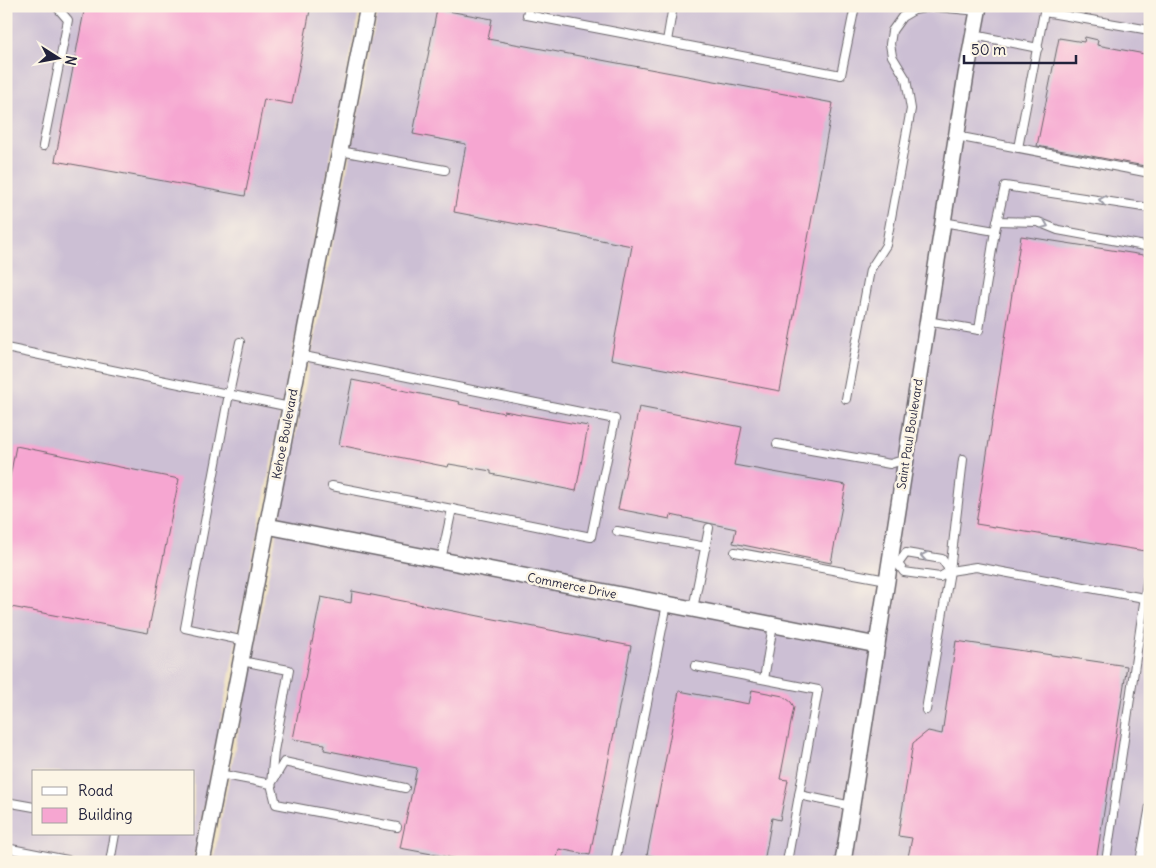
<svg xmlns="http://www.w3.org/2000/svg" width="1156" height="868" font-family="Delius,sans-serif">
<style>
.industrial{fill:#ccbfd4;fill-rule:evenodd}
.building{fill:#f6a6d1}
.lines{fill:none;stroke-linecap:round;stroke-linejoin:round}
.lane-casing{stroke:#6a656a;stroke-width:10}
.street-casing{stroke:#6a656a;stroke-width:18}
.lane{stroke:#fff;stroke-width:8}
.street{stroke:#fff;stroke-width:15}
.oneway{stroke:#9c9ca7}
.labels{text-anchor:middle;stroke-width:5;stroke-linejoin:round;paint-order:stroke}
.street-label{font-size:12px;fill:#22223b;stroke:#fcf5e5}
</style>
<rect width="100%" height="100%" fill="#fcf5e5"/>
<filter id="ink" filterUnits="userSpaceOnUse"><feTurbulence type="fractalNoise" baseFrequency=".02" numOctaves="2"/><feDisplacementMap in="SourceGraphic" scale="10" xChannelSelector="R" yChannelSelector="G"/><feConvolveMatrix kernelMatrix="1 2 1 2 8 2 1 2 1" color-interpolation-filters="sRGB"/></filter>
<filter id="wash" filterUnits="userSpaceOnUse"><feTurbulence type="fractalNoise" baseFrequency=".0096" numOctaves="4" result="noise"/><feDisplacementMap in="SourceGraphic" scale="20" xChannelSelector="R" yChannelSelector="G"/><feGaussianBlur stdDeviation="1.12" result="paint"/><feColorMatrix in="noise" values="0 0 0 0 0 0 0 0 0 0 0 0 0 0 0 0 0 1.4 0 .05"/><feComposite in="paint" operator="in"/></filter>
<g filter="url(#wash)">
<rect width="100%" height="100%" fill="#efe1c0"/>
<g class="industrial">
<path d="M 6,6 L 360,6 L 193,862 L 6,862 ZM 34,772 L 194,772 L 194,834 L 34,834 Z"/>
<polygon points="379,6 1150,6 1150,862 213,862"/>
</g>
<g id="blocks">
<g class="building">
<polygon points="85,6 288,6 310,10 292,104 264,99 245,196 55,161"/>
<polygon points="437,9 492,19 488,39 833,103 780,391 611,359 632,246 454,212 466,144 413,134"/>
<polygon points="1085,37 1098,40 1097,45 1150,55 1150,167 1037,146 1059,38 1084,42"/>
<polygon points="1021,236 1150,256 1150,520 1145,551 976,524"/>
<polygon points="352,380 460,402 459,404 504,413 504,411 588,426 576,491 491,474 491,471 449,464 448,467 339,445"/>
<polygon points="639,407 742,427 734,465 846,485 831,563 733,543 736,529 671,515 670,519 618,509"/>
<polygon points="16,446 179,479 148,633 6,606 6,497"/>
<polygon points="352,591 631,646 590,855 559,849 556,862 474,862 400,848 417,768 324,750 325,744 293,739 321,597 351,603"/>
<polygon points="956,641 1127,666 1096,862 922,862 922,860 908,857 912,838 898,836 913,743 928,731 942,734"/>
<polygon points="752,690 783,696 791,702 794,707 780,779 788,780 780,820 772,818 764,862 682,862 647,855 679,691 749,704"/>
</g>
</g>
</g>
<g filter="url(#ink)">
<use href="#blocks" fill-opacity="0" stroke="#6a656a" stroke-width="1"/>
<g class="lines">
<defs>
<g id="lane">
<polyline points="529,6 527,15 841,75 855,6"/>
<polyline points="927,6 978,11"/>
<polyline points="974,35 1038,48"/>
<polyline points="667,41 673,6"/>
<polyline points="956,136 1150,173"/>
<polyline points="43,146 68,20 56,6"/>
<polyline points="1018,148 1044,12 1150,30"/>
<polyline points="340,151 445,170"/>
<polyline points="997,221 1038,222 1058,230 1150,247"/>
<polyline points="995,231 1005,186 1150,208"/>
<polyline points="927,321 979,330 995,231 943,222"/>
<polyline points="240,342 229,394 185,628 245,641"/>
<polyline points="6,348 290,407"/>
<polyline points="299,355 615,419 591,537 452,509 441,560"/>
<polyline points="846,399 870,270 886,245 911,109 906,79 892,56 890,44 892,31 902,17 914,10 930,7"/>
<polyline points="777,444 890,464 906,459"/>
<polyline points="332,486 452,509"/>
<polyline points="617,531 706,547"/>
<polyline points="735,552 887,580"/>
<polyline points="890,563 898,564 904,572 940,577 950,571 976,567 1144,598"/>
<polyline points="898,564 906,553 942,559 950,571"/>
<polyline points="693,609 709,528"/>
<polyline points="241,661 289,670 274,751 271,784 284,762 405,788"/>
<polyline points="695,666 818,690 799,795"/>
<polyline points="764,679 773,625"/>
<polyline points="926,710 950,571 963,459"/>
<polyline points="219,774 271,784 276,804 397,827"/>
<polyline points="6,802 34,807"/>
<polyline points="6,848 67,860 67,862"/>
<polyline points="110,862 115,834"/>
<polyline points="615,862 667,604"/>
<polyline points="787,862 799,795 852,806"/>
<polyline points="1106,862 1150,562"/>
<polyline points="1140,862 1150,806"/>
</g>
<g id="street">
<polyline points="267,526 877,645"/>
<polyline points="202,862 368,6"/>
<polyline points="843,862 966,75 979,6"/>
</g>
</defs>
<use href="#lane" class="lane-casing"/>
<use href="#street" class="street-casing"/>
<use href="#lane" class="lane"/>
<use href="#street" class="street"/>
</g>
<defs><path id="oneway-chevron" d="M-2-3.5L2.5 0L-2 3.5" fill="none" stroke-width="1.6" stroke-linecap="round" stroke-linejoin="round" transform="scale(1.25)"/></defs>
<g class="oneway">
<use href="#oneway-chevron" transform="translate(1102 200) rotate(-171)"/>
<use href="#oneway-chevron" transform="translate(1045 225) rotate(22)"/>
<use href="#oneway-chevron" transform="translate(924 556) rotate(-170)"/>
</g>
</g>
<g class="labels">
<g class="street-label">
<text transform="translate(285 434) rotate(-79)" y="4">Kehoe Boulevard</text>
<text transform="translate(910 434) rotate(-81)" y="4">Saint Paul Boulevard</text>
<text transform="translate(572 586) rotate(11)" y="4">Commerce Drive</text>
</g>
</g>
<rect width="1156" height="868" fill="none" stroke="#fcf5e5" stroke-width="25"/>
<rect x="32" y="770" width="162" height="65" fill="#fcf5e5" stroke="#a5a1a1"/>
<rect x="42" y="787" width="25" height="8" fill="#ffffff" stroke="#a5a1a1"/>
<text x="78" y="796" font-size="15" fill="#22223b">Road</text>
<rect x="42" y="808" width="25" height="15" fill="#f6a6d1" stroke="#a5a1a1"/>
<text x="78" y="820" font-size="15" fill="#22223b">Building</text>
<g transform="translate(58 58) rotate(101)" stroke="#fcf5e5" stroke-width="4" paint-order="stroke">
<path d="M0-4L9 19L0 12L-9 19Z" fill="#22223b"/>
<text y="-8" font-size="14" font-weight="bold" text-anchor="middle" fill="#22223b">N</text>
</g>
<path d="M964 55v8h112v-8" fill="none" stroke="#22223b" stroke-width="2.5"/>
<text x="971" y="55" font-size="15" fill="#22223b" stroke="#fcf5e5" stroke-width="4" paint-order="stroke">50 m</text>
</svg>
